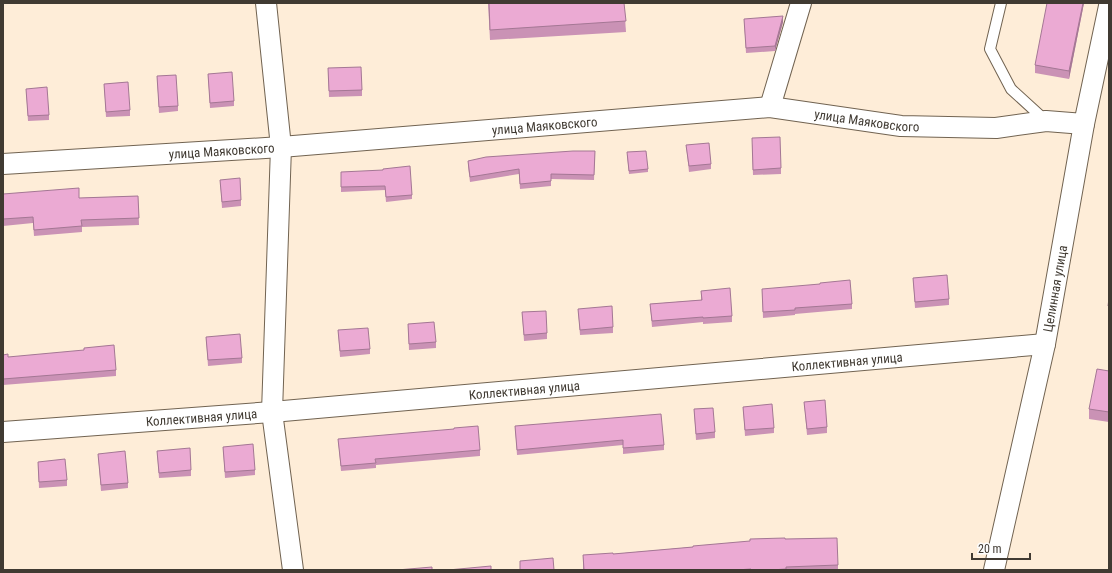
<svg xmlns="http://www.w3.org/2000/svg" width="1112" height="573" font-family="'Roboto Condensed',sans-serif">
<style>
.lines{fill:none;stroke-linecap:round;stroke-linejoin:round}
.lane-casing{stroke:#716351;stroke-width:12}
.street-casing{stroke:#716351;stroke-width:22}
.lane{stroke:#fff;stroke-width:10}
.street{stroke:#fff;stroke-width:20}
.wall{fill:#ca92b5}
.shaded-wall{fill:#a47794}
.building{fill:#ebaad3;stroke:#a47794}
.labels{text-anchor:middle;stroke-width:3.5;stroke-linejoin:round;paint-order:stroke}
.street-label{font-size:13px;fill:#403a32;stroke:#fdfdfd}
</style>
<rect width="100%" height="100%" fill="#feedd8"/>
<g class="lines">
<defs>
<polyline id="lane" points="1001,3 990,49 1011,89 1046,121"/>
<g id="street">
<polyline points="266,3 281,147 272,412 293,570"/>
<polyline points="770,107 801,3"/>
<path id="s1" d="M 3,164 L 281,147 L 770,107 L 901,126 L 996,128 L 1046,121 L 1084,124"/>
<path id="s2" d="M 3,432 L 272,412 L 1045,344"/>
<path id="s3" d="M 994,570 L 1045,344 L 1084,124 L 1109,6"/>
</g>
</defs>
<use href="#lane" class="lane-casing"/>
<use href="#street" class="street-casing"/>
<use href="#lane" class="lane"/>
<use href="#street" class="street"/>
</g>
<g class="wall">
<polygon points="488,3 624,3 626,32 490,40"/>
<polygon points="1084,3 1069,79 1035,73 1035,65"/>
<polygon points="744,19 783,22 775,51 746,53"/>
<polygon points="328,68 362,90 362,96 329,97"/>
<polygon points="208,74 234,101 234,106 210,108"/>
<polygon points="157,76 178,106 178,111 159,113"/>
<polygon points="104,84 130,110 130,116 106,117"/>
<polygon points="26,89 49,115 49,120 28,121"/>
<polygon points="752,144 781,168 781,174 753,175"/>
<polygon points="686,145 711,164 711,169 689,172"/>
<polygon points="595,151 594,180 551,179 551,186 520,189 519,174 470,182 468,166 468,161"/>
<polygon points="627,155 648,169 648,172 629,174"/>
<polygon points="341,172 412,195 412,199 386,202 385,190 341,192"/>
<polygon points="220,180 241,200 241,206 222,208"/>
<polygon points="3,194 79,198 138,196 139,225 82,227 82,232 34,236 33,223 3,226"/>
<polygon points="913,278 949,299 949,305 915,308"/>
<polygon points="762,289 852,304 852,309 795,314 795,315 763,318"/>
<polygon points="701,291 732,316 732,322 703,324 703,322 652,327 650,304 701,300"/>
<polygon points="1109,298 1109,314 1108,314 1108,306"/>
<polygon points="578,309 613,327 613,333 580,335"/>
<polygon points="522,312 547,333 547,339 524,341"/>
<polygon points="408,324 436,342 436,348 409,350"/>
<polygon points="338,330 370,349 370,354 340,357"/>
<polygon points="206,337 242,358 242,363 208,366"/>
<polygon points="3,355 8,357 116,370 116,376 3,385"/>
<polygon points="1109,371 1109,422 1089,419 1089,409"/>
<polygon points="804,402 827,427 827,433 807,435"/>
<polygon points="743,407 774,428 774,433 745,436"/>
<polygon points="694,409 715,432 715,438 696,440"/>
<polygon points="515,426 664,445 664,450 623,454 623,445 517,455"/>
<polygon points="338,439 480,450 480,456 376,465 376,468 341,471"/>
<polygon points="223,447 255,470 255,475 225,478"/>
<polygon points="157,451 191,470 191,476 159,478"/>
<polygon points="98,454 128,483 128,488 101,491"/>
<polygon points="38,462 67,480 67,486 39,488"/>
<polygon points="785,539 838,565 838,570 583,570 583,555 613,554"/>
</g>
<g class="shaded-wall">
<polygon points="1083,3 1084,3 1069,79 1069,71"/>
<polygon points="783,16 783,22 775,51 775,46"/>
</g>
<g class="building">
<polygon points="489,3 624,3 626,21 490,30"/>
<polygon points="1047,3 1083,3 1069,71 1035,65"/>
<polygon points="783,16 775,46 746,48 744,19"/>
<polygon points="361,67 362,90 329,91 328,68"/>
<polygon points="232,72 234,101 210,103 208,74"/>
<polygon points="176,75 178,106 159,107 157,76"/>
<polygon points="128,82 130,110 106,112 104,84"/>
<polygon points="47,87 49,115 28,116 26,89"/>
<polygon points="780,137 781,168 753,170 752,138"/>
<polygon points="709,143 711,164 689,166 686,145"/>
<polygon points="573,151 595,151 594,175 551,174 551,181 520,184 519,169 470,177 468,161 486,157"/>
<polygon points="646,151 648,169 629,171 627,152"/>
<polygon points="410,166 412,195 386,197 385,186 341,187 341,172 383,170 383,169"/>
<polygon points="240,178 241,200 222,202 220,180"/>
<polygon points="79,188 79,198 138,196 139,218 81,220 82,226 34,230 33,217 3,219 3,194"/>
<polygon points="947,275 949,299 915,302 913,278"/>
<polygon points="850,280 852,304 795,308 795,310 763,312 762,289 820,284 820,283"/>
<polygon points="730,288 732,316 703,318 703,317 652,321 650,304 702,300 701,291"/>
<polygon points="1109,298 1109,306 1108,306"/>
<polygon points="612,306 613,327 580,330 578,309"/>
<polygon points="546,311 547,333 524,335 522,312"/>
<polygon points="434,322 436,342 409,344 408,324"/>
<polygon points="368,328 370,349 340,351 338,330"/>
<polygon points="240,334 242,358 208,360 206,337"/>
<polygon points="114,345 116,370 3,379 3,355 8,354 8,357 84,350 84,348"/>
<polygon points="1097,369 1109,371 1109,412 1089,409"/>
<polygon points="825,400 827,427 807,429 804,402"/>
<polygon points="772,404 774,428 745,430 743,407"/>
<polygon points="713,408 715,432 696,434 694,409"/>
<polygon points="661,414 664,445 623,448 623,440 517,450 515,426"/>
<polygon points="478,426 480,450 375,459 376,463 341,466 338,439 454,429 454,428"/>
<polygon points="253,444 255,470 225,472 223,447"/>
<polygon points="190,448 191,470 159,473 157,451"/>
<polygon points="125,451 128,483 101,485 98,454"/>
<polygon points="65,459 67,480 39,482 38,462"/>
<polygon points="785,538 785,539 837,538 838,565 786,567 786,569 771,570 751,570 751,569 736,570 584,570 583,555 613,553 613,554 693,547 693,546 750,541 750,539"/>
<polygon points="553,558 554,570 520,570 520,561"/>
<polygon points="491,566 491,570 448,570"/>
<polygon points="432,567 432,570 397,570"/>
</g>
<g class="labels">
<g class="street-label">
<text dy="5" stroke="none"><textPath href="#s1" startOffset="867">улица Маяковского</textPath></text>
<text dy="5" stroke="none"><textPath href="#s1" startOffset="543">улица Маяковского</textPath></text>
<text dy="5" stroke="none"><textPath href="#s1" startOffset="219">улица Маяковского</textPath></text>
<text dy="5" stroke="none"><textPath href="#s3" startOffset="288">Целинная улица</textPath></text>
<text dy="5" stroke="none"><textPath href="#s2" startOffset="847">Коллективная улица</textPath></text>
<text dy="5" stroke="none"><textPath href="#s2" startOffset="523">Коллективная улица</textPath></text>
<text dy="5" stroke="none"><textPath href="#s2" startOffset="199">Коллективная улица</textPath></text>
</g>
</g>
<rect width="1112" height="573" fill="none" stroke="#403a32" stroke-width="8"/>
<path d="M972 553v6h58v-6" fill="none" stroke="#403a32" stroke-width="2"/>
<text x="978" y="553" font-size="12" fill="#403a32" stroke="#fdfdfd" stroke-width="3" paint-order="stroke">20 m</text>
</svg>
